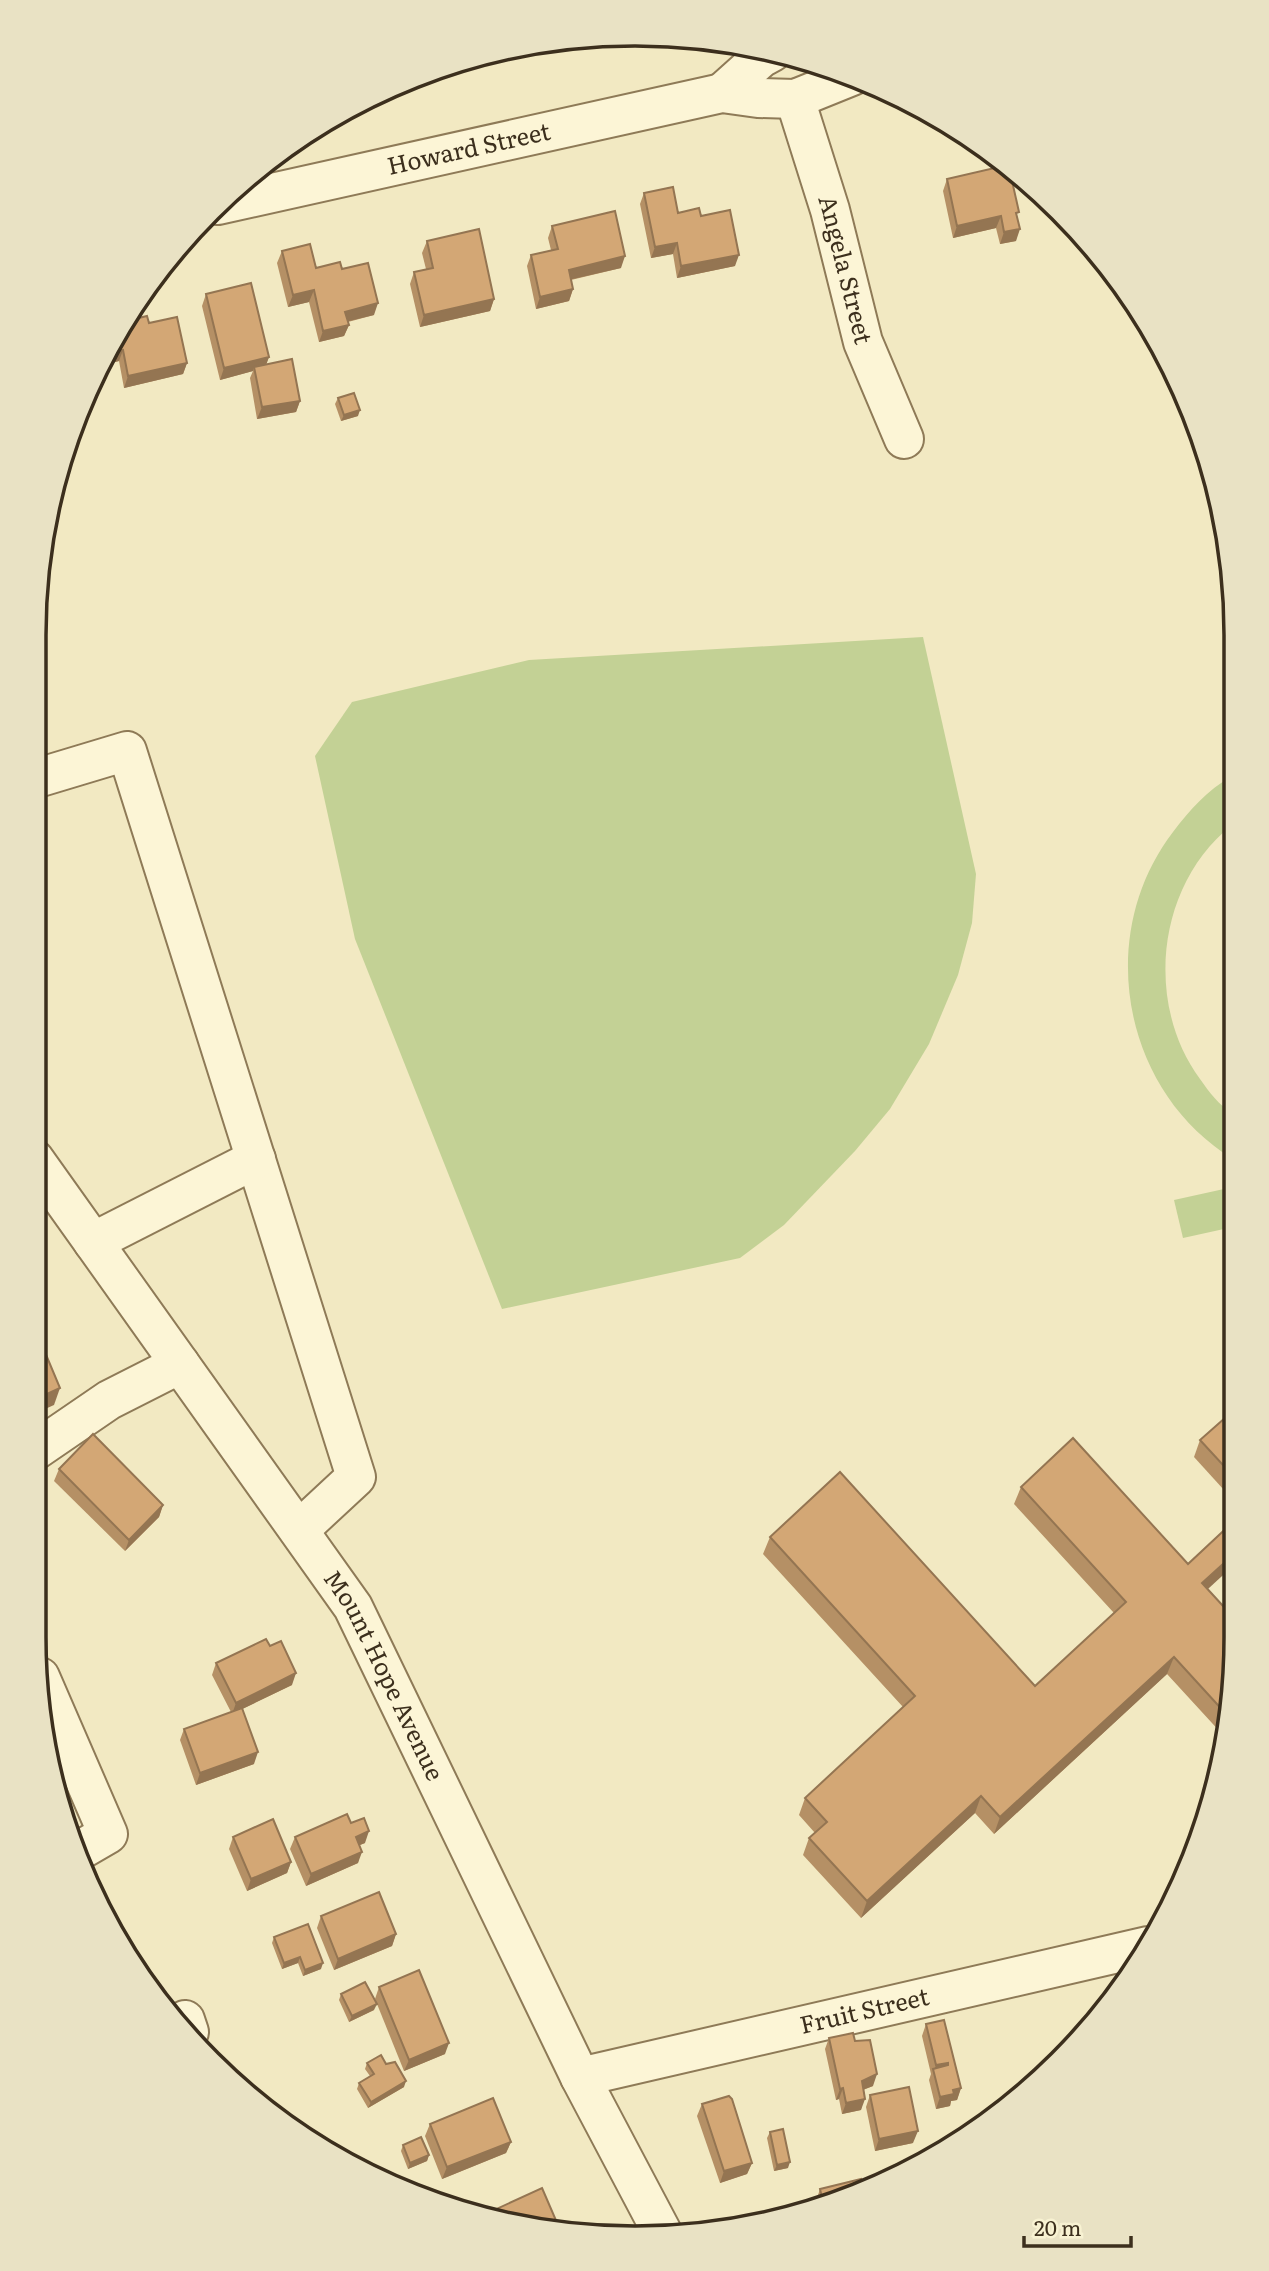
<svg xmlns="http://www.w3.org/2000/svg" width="1269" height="2271" font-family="Literata,serif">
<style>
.green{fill:#c3d195}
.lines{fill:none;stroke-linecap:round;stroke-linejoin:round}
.minor-casing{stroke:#8e7a57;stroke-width:42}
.minor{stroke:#fcf5d6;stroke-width:38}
.wall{fill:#b59065}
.shaded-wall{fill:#947552}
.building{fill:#d3a775;stroke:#947552;stroke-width:2}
.labels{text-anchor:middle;stroke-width:5;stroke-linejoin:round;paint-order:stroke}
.street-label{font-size:24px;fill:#3c2f1d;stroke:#f8f2d2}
.rim{fill:none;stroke:#3c2f1d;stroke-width:3.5}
</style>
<rect width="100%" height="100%" fill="#f2e9c2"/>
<g class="green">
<polygon points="923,637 976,874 972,923 958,975 929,1044 890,1109 855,1151 784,1225 740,1258 502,1309 355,939 315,756 352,702 529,660"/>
<path d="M 1231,777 L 1232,825 C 1157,884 1144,1003 1200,1079 C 1209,1092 1219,1105 1233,1114 L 1233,1159 C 1122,1091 1094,935 1173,832 C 1189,811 1208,789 1231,777 Z"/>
<polygon points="1233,1187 1233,1227 1183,1238 1174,1200"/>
</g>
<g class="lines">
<defs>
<g id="minor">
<polyline points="722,93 761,58 772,52"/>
<path id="s1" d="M 795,99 L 830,210 L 863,342 L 904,439"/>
<path id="s2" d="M 218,205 L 722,93 L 758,98 L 795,99 L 852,76"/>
<polyline points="34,779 127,751 356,1477 299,1530"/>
<path id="s3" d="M 34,1159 L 353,1607 L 580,2077 L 664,2236"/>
<polyline points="93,1242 256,1159"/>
<polyline points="33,1452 109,1400 180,1364"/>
<polyline points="40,1677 108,1834 77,1852"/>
<polyline points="185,2020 189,2032"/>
<path id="s4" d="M 580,2077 L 1148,1946"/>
</g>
</defs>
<use href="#minor" class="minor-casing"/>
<use href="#minor" class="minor"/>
</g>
<g class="wall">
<polygon points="947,179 1018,217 1016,241 1000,244 996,228 953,238 943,191"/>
<polygon points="644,193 678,213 701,216 735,266 677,278 673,254 651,258 640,204"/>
<polygon points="552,226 621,268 571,280 573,289 569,301 536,309 527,266 531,255 551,250 548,238"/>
<polygon points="427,241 494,299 490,311 420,327 410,284 414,272 426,269 422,253"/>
<polygon points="282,251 316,268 342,269 374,315 348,322 349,325 344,336 319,342 309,302 288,307 277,263"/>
<polygon points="206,294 269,357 266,364 300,401 296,412 257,419 250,378 253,371 220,380 202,306"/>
<polygon points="149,323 187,363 183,374 124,388 119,361 99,366 114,334"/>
<polygon points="338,398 358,416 341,421 335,404"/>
<polygon points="1234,1410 1234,1501 1194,1457 1200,1440"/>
<polygon points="59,1469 163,1505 159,1517 125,1551 54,1481"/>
<polygon points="1021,1487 1208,1589 1234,1675 1223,1735 1167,1674 994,1834 975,1813 861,1918 803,1855 809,1838 815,1833 799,1815 805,1798 903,1707 763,1554 770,1537 1035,1686 1114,1613 1014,1504"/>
<polygon points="216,1663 292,1685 242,1709 254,1764 196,1785 180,1740 184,1729 231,1712 212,1675"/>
<polygon points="351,1823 365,1843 360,1845 358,1863 306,1886 290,1849 295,1837"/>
<polygon points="233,1837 291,1862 287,1873 247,1891 229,1849"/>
<polygon points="321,1916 396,1934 392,1946 334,1970 317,1928"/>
<polygon points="274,1937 321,1969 303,1976 298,1963 282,1969 272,1943"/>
<polygon points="379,1987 445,2054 404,2071 375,1999"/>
<polygon points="341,1994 374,2010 349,2022 339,2000"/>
<polygon points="944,2020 961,2088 957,2100 951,2101 950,2106 936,2109 929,2080 931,2074 922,2036 926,2024"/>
<polygon points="829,2038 855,2041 873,2086 863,2090 861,2110 842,2114 839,2099 836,2100 825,2049"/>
<polygon points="367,2063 386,2064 404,2087 368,2108 357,2089 359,2083 370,2076 365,2069"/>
<polygon points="870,2095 913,2143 875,2151 866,2107"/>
<polygon points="702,2104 752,2163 747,2174 720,2183 697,2116"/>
<polygon points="430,2124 511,2142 506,2153 442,2179 425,2136"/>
<polygon points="770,2132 788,2168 774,2171 767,2138"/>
<polygon points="403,2145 429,2155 427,2161 408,2169 401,2151"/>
<polygon points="820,2189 865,2192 816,2203 816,2201"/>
</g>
<g class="shaded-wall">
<polygon points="1001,216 996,228 953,238 957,226"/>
<polygon points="1020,229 1016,241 1000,244 1004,232"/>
<polygon points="677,243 673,254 651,258 655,247"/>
<polygon points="739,255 735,266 677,278 681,266"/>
<polygon points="625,256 621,268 564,281 569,270"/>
<polygon points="573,289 569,301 536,309 540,297"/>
<polygon points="314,290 309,302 288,307 293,295"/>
<polygon points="494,299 490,311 420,327 424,315"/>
<polygon points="378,303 374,315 341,323 345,312"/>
<polygon points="349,325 344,336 319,342 323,331"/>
<polygon points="123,350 119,361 99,366 105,354"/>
<polygon points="269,357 265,368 254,367 253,371 220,380 224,368"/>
<polygon points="187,363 183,374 124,388 128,376"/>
<polygon points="300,401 296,412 257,419 262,407"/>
<polygon points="360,410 358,416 341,421 344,415"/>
<polygon points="60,1388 54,1405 34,1414 34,1400"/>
<polygon points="163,1505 159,1517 125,1551 129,1540"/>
<polygon points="1234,1554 1234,1565 1196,1600 1202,1583"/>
<polygon points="1174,1657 1167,1674 994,1834 1000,1817"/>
<polygon points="296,1673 292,1685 232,1714 236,1703"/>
<polygon points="258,1752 254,1764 196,1785 200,1773"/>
<polygon points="981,1796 975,1813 861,1918 867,1901"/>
<polygon points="369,1831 365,1843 352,1848 356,1837"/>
<polygon points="362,1852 358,1863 306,1886 311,1874"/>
<polygon points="291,1862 287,1873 247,1891 251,1879"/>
<polygon points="396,1934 392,1946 334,1970 338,1959"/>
<polygon points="300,1957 298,1963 282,1969 284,1963"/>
<polygon points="323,1963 321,1969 303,1976 305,1970"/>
<polygon points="377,2004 374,2010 349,2022 352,2016"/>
<polygon points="449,2043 445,2054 404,2071 409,2060"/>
<polygon points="948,2063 944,2074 934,2071 936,2065"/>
<polygon points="877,2074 873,2086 857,2092 862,2081"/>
<polygon points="406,2081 404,2087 368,2108 371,2102"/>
<polygon points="843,2088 839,2099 836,2100 840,2089"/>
<polygon points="961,2088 957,2100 951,2101 950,2106 936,2109 940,2097 953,2090"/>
<polygon points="865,2099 861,2110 842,2114 846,2103"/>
<polygon points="918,2131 913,2143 875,2151 879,2139"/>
<polygon points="511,2142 506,2153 442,2179 447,2167"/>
<polygon points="429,2155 427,2161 408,2169 410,2163"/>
<polygon points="790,2162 788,2168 774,2171 777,2165"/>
<polygon points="752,2163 747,2174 720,2183 724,2171"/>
</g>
<g class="building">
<polygon points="1003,166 1010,172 1019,212 1016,213 1020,229 1004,232 1001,216 957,226 947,179"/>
<polygon points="673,187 678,213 699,208 701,216 730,210 739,255 681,266 677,243 655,247 644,193"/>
<polygon points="615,211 625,256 569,270 573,289 540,297 531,255 558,249 552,226"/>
<polygon points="479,229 494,299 424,315 414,272 433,268 427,241"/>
<polygon points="310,244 316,268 340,262 342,269 368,263 378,303 345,312 349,325 323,331 314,290 293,295 282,251"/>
<polygon points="251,283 269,357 224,368 206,294"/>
<polygon points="147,316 149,323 177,317 187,363 128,376 123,350 105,354 114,334 122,322"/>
<polygon points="292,359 300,401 262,407 254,367"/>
<polygon points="354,393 360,410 344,415 338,398"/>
<polygon points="34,1326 60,1388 34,1400"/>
<polygon points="1234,1410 1234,1477 1200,1440"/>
<polygon points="93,1434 163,1505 129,1540 59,1469"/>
<polygon points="1073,1438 1188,1564 1234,1521 1234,1554 1202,1583 1234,1618 1234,1675 1227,1715 1174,1657 1000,1817 981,1796 867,1901 809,1838 827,1822 805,1798 915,1696 770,1537 840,1472 1035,1686 1126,1602 1021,1487"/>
<polygon points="266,1639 270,1646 281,1641 296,1673 236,1703 216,1663"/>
<polygon points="242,1708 258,1752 200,1773 184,1729"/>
<polygon points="347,1814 351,1823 364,1818 369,1831 356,1837 362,1852 311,1874 295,1837"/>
<polygon points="273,1819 291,1862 251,1879 233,1837"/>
<polygon points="97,1880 104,1902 93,1882"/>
<polygon points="379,1892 396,1934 338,1959 321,1916"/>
<polygon points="308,1924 323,1963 305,1970 300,1957 284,1963 274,1937"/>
<polygon points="419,1970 449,2043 409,2060 379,1987"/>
<polygon points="365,1982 377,2004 352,2016 341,1994"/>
<polygon points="944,2020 961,2088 953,2090 954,2094 940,2097 933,2069 948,2065 948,2063 936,2065 926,2024"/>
<polygon points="853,2033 855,2041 870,2040 877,2074 862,2081 865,2099 846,2103 843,2088 840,2089 829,2038"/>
<polygon points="381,2055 386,2064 395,2062 406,2081 371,2102 359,2083 374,2074 367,2063"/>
<polygon points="909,2087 918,2131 879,2139 870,2095"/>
<polygon points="729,2096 732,2099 752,2163 724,2171 702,2104"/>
<polygon points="493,2098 511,2142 447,2167 430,2124"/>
<polygon points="783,2129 790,2162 777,2165 770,2132"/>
<polygon points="421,2137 429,2155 410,2163 403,2145"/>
<polygon points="861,2179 864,2192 823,2202 820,2189"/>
<polygon points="542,2188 558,2225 479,2217"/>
</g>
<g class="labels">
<g class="street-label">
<text dy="8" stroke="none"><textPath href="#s2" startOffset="257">Howard Street</textPath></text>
<text dy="8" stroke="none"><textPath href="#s1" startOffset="178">Angela Street</textPath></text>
<text dy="8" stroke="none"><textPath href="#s3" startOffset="625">Mount Hope Avenue</textPath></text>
<text dy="8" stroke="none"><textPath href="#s4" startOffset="292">Fruit Street</textPath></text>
</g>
</g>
<path d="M0 0H1269V2271H0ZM635 46H635A589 589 0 0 1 1224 635V1637A589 589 0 0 1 635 2226H635A589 589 0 0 1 46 1637V635A589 589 0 0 1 635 46Z" fill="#e9e2c4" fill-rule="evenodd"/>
<path class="rim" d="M635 46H635A589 589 0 0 1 1224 635V1637A589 589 0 0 1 635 2226H635A589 589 0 0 1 46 1637V635A589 589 0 0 1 635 46Z"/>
<path d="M1024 2236v10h107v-10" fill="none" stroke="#3c2f1d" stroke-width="3.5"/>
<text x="1034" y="2236" font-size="21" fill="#3c2f1d" stroke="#f8f2d2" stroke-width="5" paint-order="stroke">20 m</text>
</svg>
